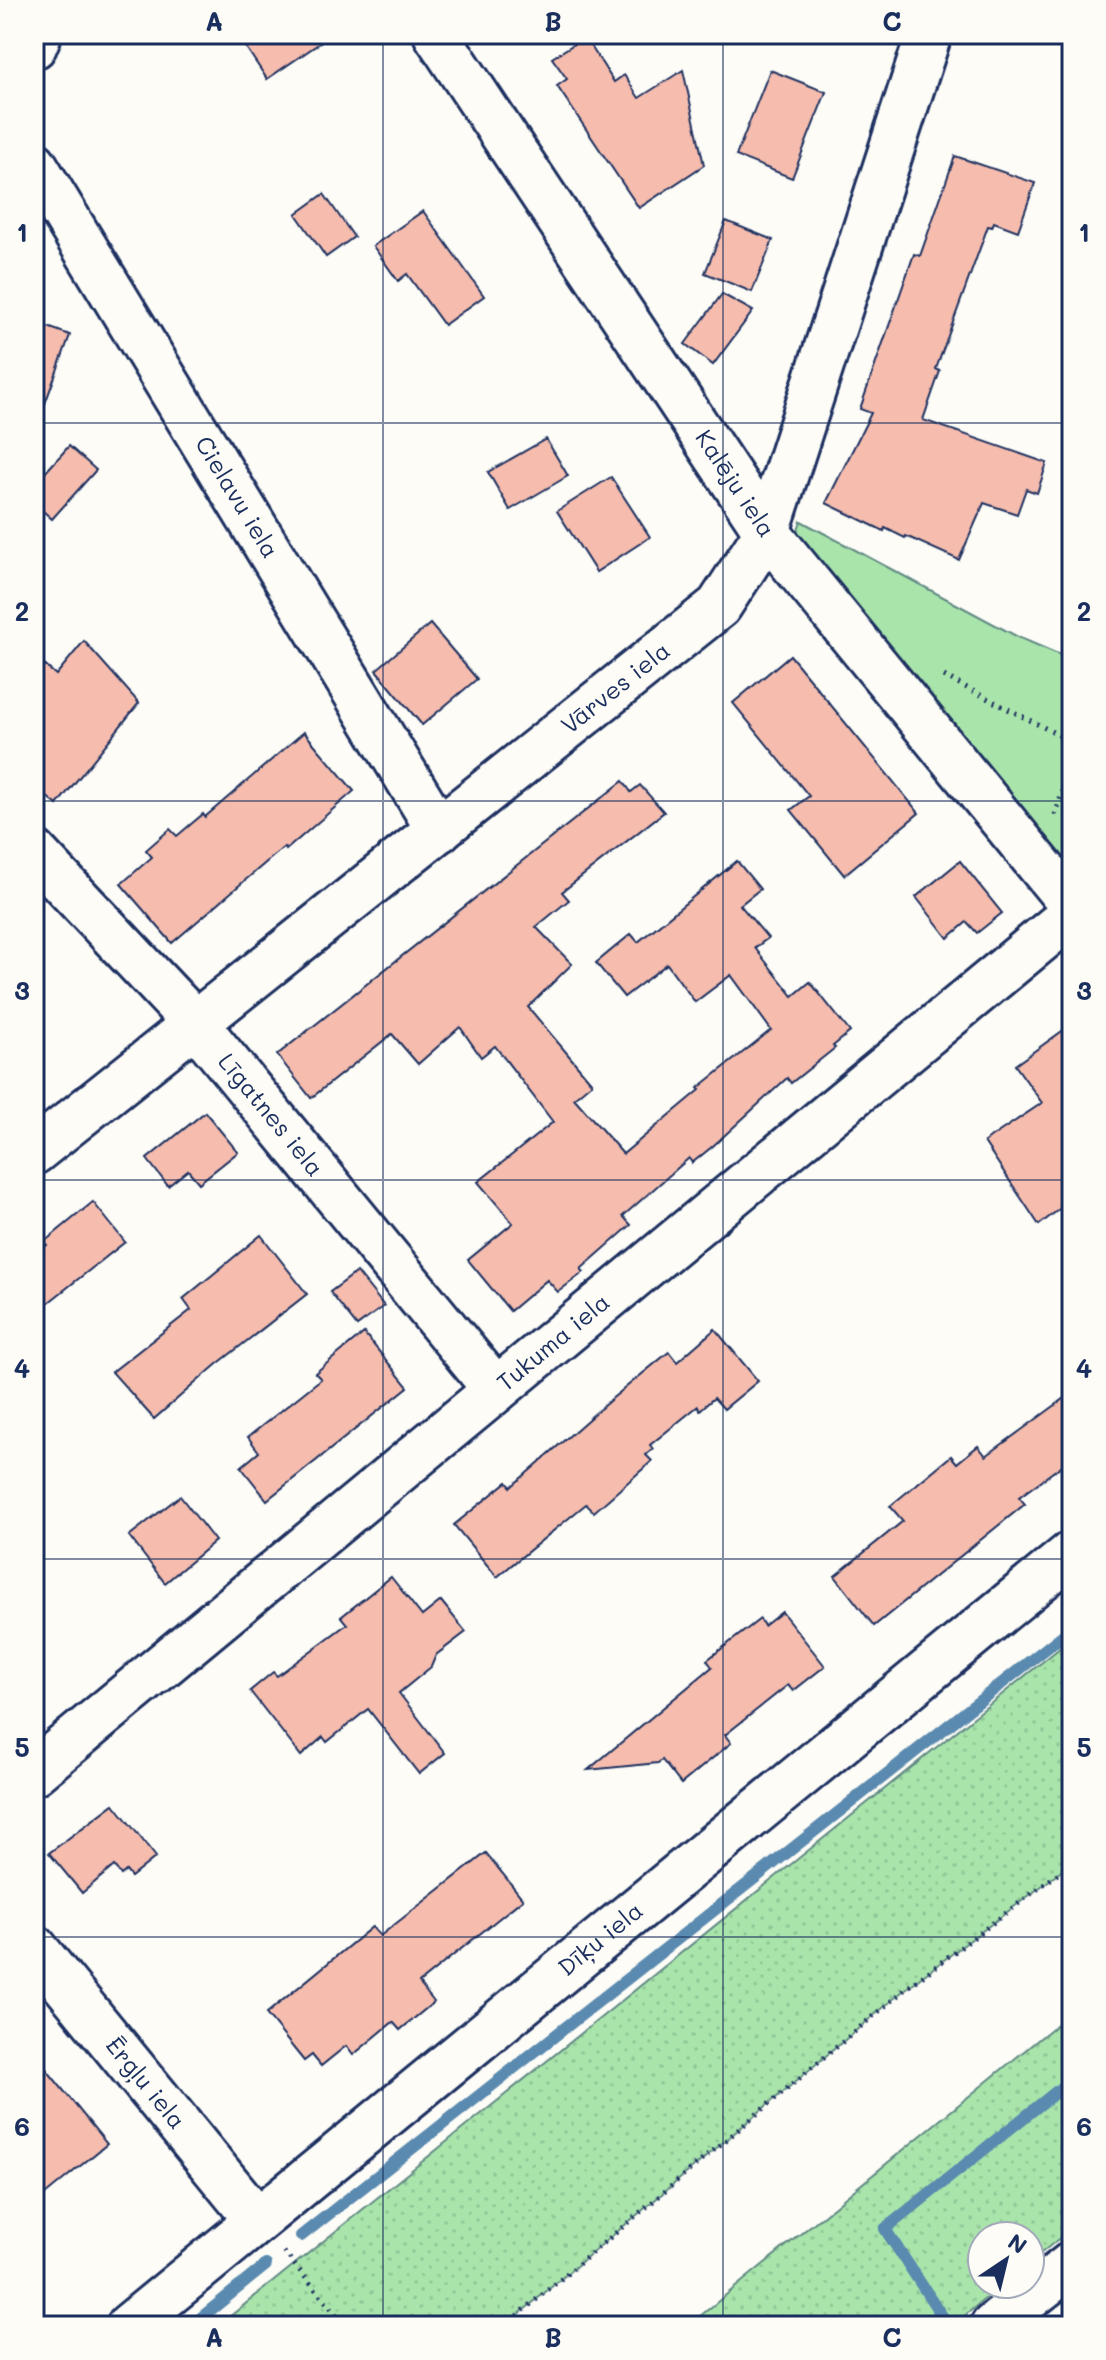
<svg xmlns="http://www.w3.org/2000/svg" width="1106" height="2360" font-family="Mali,sans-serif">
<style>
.grass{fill:url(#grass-dots);stroke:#628a84;stroke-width:2}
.green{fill:#a9e5ab;stroke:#628a84;stroke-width:2}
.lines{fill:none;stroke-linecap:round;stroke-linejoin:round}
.stream{stroke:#5a8aaf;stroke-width:12}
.building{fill:#f6bdae;stroke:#1b2f5e;stroke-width:2}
.minor-casing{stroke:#1b2f5e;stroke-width:50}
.path{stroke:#1b2f5e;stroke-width:5;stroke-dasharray:2 6;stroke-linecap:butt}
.minor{stroke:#fdfcf7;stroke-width:44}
.grid{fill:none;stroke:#1b2f5e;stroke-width:2;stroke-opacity:0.55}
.labels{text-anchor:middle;stroke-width:8;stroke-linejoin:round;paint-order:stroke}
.street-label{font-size:24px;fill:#1b2f5e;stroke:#fdfcf7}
.neatline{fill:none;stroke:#1b2f5e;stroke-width:3}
.grid-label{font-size:26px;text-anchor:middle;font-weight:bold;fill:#1b2f5e}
</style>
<defs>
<pattern id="grass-dots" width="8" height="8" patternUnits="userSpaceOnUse" patternTransform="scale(2)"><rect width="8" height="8" fill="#a9e5ab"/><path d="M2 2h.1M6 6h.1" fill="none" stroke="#91c596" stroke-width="1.8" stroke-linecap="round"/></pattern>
</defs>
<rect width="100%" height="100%" fill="#fdfcf7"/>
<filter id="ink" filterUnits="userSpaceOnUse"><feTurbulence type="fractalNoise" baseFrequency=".0125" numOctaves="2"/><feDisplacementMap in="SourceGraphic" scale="16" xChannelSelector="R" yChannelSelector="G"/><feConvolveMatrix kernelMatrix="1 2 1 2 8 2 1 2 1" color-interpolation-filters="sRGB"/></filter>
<g filter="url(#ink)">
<g class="grass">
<polygon points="1072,1638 1072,1863 903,1991 505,2326 218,2326"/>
<polygon points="1072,2012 1072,2228 1030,2262 1030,2236 982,2236 982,2284 1003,2284 952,2326 688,2326"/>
</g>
<polygon class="green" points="801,521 1018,637 1072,660 1072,877 794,541"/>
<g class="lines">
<g class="stream">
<polyline points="301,2236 1072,1628"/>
<polyline points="944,2319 885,2229 1072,2079"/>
<polyline points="191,2326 266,2265"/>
</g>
</g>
<g class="building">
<polygon points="237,34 333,34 267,79"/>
<polygon points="585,37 614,82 624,75 639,98 683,70 704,165 639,208 557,86 567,79 552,58"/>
<polygon points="770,70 826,92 792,178 736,156"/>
<polygon points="955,156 1035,183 1018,231 994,222 992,227 988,226 936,369 940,371 923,420 1047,463 1037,493 1026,489 1017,514 984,503 959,560 906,536 905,538 885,528 884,531 826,503 871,413 860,409 914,254 920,256"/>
<polygon points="324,194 354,237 326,257 296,214"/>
<polygon points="423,211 484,296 444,325 407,274 398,281 373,246"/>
<polygon points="726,221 773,240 752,292 705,273"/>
<polygon points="722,294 753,311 713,365 685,344"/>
<polygon points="34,322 70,335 38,423 34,423"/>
<polygon points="546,439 568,476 510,510 488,472"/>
<polygon points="69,446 96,470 52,519 34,503 34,485"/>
<polygon points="611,477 650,537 596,572 557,511"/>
<polygon points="430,624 477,679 422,725 376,670"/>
<polygon points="84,641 139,703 57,805 34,786 34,656 56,675"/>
<polygon points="790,655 919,813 844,875 791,810 809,796 733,703"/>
<polygon points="304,732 354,791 286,850 284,847 172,943 121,884 152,857 146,850 170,829 177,836 203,814 205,817"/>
<polygon points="623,781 631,792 640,785 664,812 562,892 569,900 536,927 572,964 528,1007 592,1083 574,1098 623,1154 700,1090 698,1088 771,1030 731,975 695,1002 667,964 624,997 596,963 631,934 638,942 737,861 760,889 740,905 768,938 755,948 793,996 810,982 850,1032 833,1046 835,1048 791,1083 787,1078 713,1146 692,1163 689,1158 623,1216 631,1225 581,1269 584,1272 558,1292 547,1280 510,1311 468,1260 513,1223 478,1182 553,1122 495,1046 481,1057 460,1027 418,1064 392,1034 311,1098 277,1055"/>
<polygon points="960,861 1002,913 977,933 967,922 948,938 916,897"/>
<polygon points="1072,1024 1072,1199 1039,1225 984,1142 1042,1103 1015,1065"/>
<polygon points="205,1112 238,1152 199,1183 188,1170 168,1186 147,1159"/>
<polygon points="93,1202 125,1242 34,1314 34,1256 47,1245 44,1242"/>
<polygon points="261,1235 307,1294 216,1365 154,1419 112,1372 191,1310 183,1299"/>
<polygon points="357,1272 384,1306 357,1326 330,1292"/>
<polygon points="715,1329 758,1381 724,1409 714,1398 700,1410 698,1406 650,1445 653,1449 646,1455 652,1461 594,1512 586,1504 497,1577 454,1525 507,1482 511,1487 609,1401 669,1352 677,1362"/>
<polygon points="364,1333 408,1387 267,1500 241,1467 259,1452 248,1437 321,1379 315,1373"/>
<polygon points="1072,1393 1072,1458 1019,1497 1025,1504 874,1626 835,1576 903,1521 890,1506 951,1456 957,1463 978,1446 986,1456"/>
<polygon points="180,1496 215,1541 165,1583 129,1536"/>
<polygon points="391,1577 422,1616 441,1601 466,1632 436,1655 431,1667 399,1693 445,1753 419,1774 368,1709 327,1742 323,1737 301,1756 250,1691 273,1672 277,1676 347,1624 341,1617"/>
<polygon points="782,1612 825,1666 793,1691 788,1685 725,1735 731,1743 681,1784 662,1760 658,1763 588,1770 712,1667 707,1660 760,1619 764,1626"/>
<polygon points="114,1804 156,1857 131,1877 126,1871 121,1875 114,1866 82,1893 49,1853"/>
<polygon points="486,1853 523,1899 419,1983 434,2002 400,2030 393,2022 353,2055 346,2046 321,2066 312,2055 304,2061 266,2014 372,1927 380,1936"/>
<polygon points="34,2054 107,2144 34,2204"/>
</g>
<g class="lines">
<defs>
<g id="minor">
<path id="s1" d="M 436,34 L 767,532 L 1072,905"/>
<polyline points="34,46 39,34"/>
<path id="s2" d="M 34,164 L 439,830"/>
<path id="s3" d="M 34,852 L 196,1024 L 496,1390"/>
<path id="s4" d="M 34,1152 L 719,606 L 767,532 L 929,34"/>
<path id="s5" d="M 34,1772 L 1072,914"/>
<path id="s6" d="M 34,1947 L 257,2220"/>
<path id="s7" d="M 129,2326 L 1072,1553"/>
<polyline points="993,2326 1072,2264"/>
</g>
</defs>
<use href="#minor" class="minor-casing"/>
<g class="path">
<polyline points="944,676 1072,742"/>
<polyline points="1055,815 1072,763"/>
<polyline points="284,2252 346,2326"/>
<polyline points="505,2326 903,1991 1072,1863"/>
</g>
<use href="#minor" class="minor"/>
</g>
</g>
<path class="grid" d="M 383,34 L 383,2326M 723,34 L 723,2326M 34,423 L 1072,423M 34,801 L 1072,801M 34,1180 L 1072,1180M 34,1559 L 1072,1559M 34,1937 L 1072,1937"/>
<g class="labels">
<g class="street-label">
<text dy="8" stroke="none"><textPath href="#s1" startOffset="540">Kalēju iela</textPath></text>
<text dy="8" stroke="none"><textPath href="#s2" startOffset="390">Cielavu iela</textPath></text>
<text dy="8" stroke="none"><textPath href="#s4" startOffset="744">Vārves iela</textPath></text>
<text dy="8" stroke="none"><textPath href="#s3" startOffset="354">Līgatnes iela</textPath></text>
<text dy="8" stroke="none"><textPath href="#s5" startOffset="674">Tukuma iela</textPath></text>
<text dy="8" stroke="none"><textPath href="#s7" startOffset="610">Dīķu iela</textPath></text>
<text dy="8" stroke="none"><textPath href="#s6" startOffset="176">Ērgļu iela</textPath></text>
</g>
</g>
<rect width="1106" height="2360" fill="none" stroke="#fdfcf7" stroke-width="88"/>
<g transform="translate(1006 2260) rotate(35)"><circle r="38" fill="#fdfcf7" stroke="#a3aaba" stroke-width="2"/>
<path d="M0-6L14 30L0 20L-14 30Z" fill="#1b2f5e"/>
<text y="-12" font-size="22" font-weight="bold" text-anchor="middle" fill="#1b2f5e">N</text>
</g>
<rect x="44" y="44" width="1018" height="2272" class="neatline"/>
<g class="grid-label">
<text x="214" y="31">A</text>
<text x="553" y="31">B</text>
<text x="892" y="31">C</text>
<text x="22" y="242">1</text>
<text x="1084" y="242">1</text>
<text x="22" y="621">2</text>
<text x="1084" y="621">2</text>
<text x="22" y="1000">3</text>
<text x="1084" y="1000">3</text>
<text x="22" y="1378">4</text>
<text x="1084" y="1378">4</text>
<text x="22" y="1757">5</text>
<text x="1084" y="1757">5</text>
<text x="22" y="2136">6</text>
<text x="1084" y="2136">6</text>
<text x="214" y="2347">A</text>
<text x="553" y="2347">B</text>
<text x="892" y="2347">C</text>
</g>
</svg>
